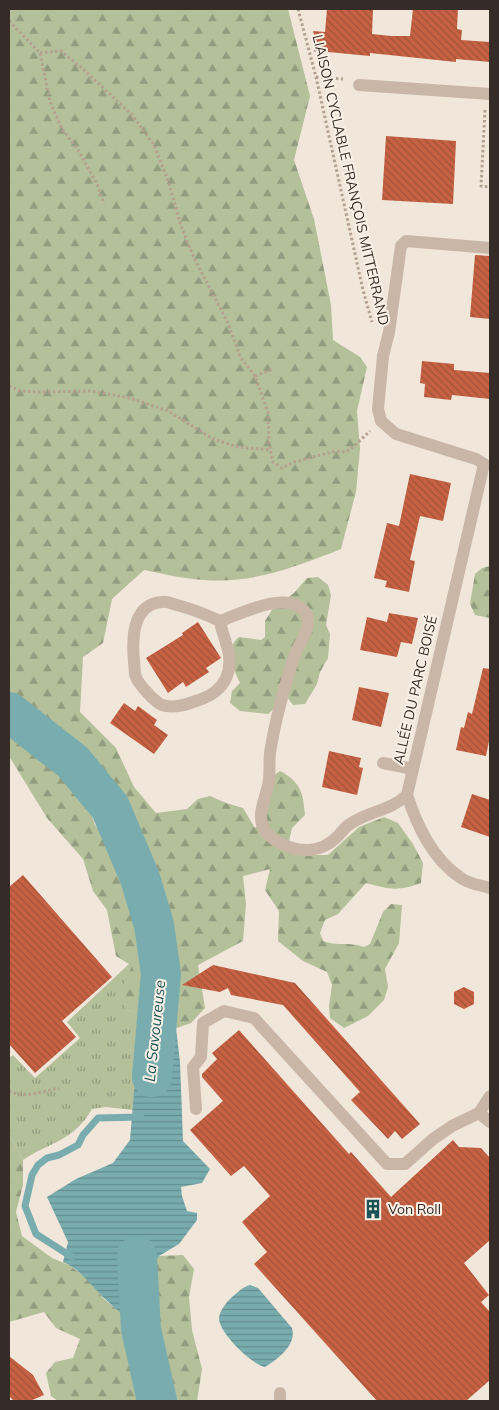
<svg xmlns="http://www.w3.org/2000/svg" width="499" height="1410" font-family="Mulish,sans-serif">
<style>
.grass{fill:url(#grass-tufts)}
.forest{fill:url(#forest-firs)}
.water{fill:url(#water-rules)}
.lines{fill:none;stroke-linecap:round;stroke-linejoin:round}
.stream{stroke:#79acae;stroke-width:7}
.river{stroke:#79acae;stroke-width:40}
.building{fill:url(#building-back-hatch)}
.path{stroke:#b5a090;stroke-width:3;stroke-dasharray:2.5 2.5;stroke-linecap:butt}
.lane{stroke:#c9b6a6;stroke-width:12}
.street{stroke:#c9b6a6;stroke-width:12}
.labels{text-anchor:middle;stroke-width:4;stroke-linejoin:round;paint-order:stroke}
.street-label{font-size:14px;fill:#352b27;stroke:#f9f0e6}
.poi-label{font-size:14px;fill:#352b27;stroke:#f9f0e6;text-anchor:start}
.water-label{font-size:15px;font-style:italic;fill:#1c5356;stroke:#f9f0e6}
</style>
<defs>
<pattern id="grass-tufts" width="24" height="20" patternUnits="userSpaceOnUse" patternTransform="scale(1.25)"><rect width="24" height="20" fill="#b3c09a"/><path d="M3 7l-1-3M5 7V3M7 7l1-3M15 17l-1-3M17 17v-4M19 17l1-3" fill="none" stroke="#929c7e"/></pattern>
<pattern id="forest-firs" width="22" height="20" patternUnits="userSpaceOnUse" patternTransform="scale(1.25)"><rect width="22" height="20" fill="#b3c09a"/><path d="M5 1l3.5 6h-7zM16 11l3.5 6h-7z" fill="#929c7e"/></pattern>
<pattern id="water-rules" width="6" height="5" patternUnits="userSpaceOnUse" patternTransform="scale(1.25)"><rect width="6" height="5" fill="#79acae"/><path d="M0 2.5h6" fill="none" stroke="#648c8e"/></pattern>
<pattern id="building-back-hatch" width="6" height="6" patternUnits="userSpaceOnUse" patternTransform="scale(1.25)"><rect width="6" height="6" fill="#c66243"/><path d="M-1 5l2 2M0 0l6 6M5-1l2 2" fill="none" stroke="#a25138"/></pattern>
</defs>
<rect width="100%" height="100%" fill="#f1e6da"/>
<path class="grass" d="M 129,964 L 132,966 L 126,1010 L 144,1014 L 138,1043 L 133,1110 L 106,1107 L 92,1109 C 73,1142 51,1141 23,1160 L 9,1134 L 9,1058 L 13,1055 L 35,1078 L 80,1038 L 67,1022 Z"/>
<g class="forest">
<path d="M 9,9 L 288,9 L 310,96 L 294,160 L 314,219 L 331,305 L 333,340 L 360,357 L 367,367 L 357,411 L 360,449 L 356,492 L 341,549 C 298,566 252,584 205,580 C 185,579 164,574 144,570 L 112,599 L 103,643 L 83,657 L 80,712 L 116,748 L 134,787 L 156,813 L 187,809 L 198,799 L 210,796 L 226,803 L 243,808 L 255,828 L 266,817 L 273,776 L 280,771 C 301,782 303,793 305,815 L 292,828 L 287,850 L 296,855 L 328,855 L 359,827 L 384,817 L 398,823 L 413,844 L 423,863 L 421,883 C 397,892 389,889 366,883 L 338,914 L 325,920 L 320,933 L 323,941 C 339,947 347,941 364,947 L 370,944 L 383,912 L 391,904 L 402,905 L 399,943 L 385,969 L 388,987 L 384,1000 L 368,1016 L 344,1028 L 330,1018 L 329,1006 L 332,985 L 327,972 L 303,961 L 278,941 L 279,911 L 265,890 L 270,869 L 243,876 L 246,904 L 243,941 L 198,965 L 205,1008 L 191,1023 L 168,1031 L 150,1016 L 126,1010 L 121,990 L 132,966 L 116,956 L 107,910 L 93,891 L 83,859 L 47,818 L 9,756 L 9,728 L 63,771 L 88,804 L 95,825 L 112,845 L 116,871 L 140,929 L 153,966 L 148,990 L 152,1001 L 168,971 L 165,940 L 140,903 L 131,871 L 136,831 L 118,795 L 99,773 L 64,742 L 9,698 Z"/>
<polygon points="490,566 490,618 475,615 470,604 475,574 482,568"/>
<path d="M 318,577 L 328,585 L 331,595 L 326,625 L 330,634 L 328,658 L 320,672 L 317,684 L 305,704 L 293,705 L 287,697 L 268,714 L 240,711 L 230,703 L 232,691 L 240,683 C 233,667 223,651 239,637 L 261,640 L 265,637 L 265,621 L 273,608 L 294,593 L 307,578 Z"/>
<polygon points="9,1134 23,1160 23,1185 16,1212 22,1236 52,1258 69,1265 88,1279 104,1299 121,1313 148,1286 150,1270 159,1256 183,1255 194,1269 189,1297 192,1330 202,1369 197,1401 58,1401 51,1396 46,1373 55,1362 73,1358 80,1339 56,1328 44,1312 9,1322"/>
</g>
<g class="water">
<path d="M 144,1014 L 150,1016 L 168,1031 L 176,1028 L 180,1062 L 183,1141 L 210,1169 L 202,1183 L 181,1187 L 182,1196 L 187,1211 L 197,1213 L 197,1220 L 179,1244 L 159,1256 L 150,1270 L 147,1309 L 122,1314 C 115,1308 109,1303 103,1297 C 90,1284 80,1269 63,1262 L 68,1242 L 47,1197 L 76,1179 L 113,1163 L 130,1140 L 138,1043 Z"/>
<path d="M 250,1285 L 258,1288 L 292,1328 C 297,1345 278,1359 265,1367 C 252,1365 218,1332 219,1318 C 220,1310 226,1303 231,1298 C 237,1293 242,1287 250,1285 Z"/>
</g>
<g class="lines">
<polyline class="stream" points="72,1257 36,1234 25,1206 32,1175 38,1165 47,1158 59,1155 78,1145 83,1135 98,1118 141,1117"/>
<g class="river">
<polyline points="9,712 73,762 110,807 140,878 154,925 161,974 152,1077"/>
<polyline points="137,1256 141,1329 157,1401"/>
</g>
</g>
<g class="building">
<polygon points="327,9 373,9 372,34 391,36 410,36 413,9 458,9 457,29 462,30 461,40 490,42 490,62 456,59 456,62 370,53 370,56 328,52 328,50 318,49 313,31 325,32"/>
<polygon points="386,136 456,141 453,204 382,200"/>
<polygon points="475,255 490,256 490,319 470,317"/>
<polygon points="422,361 454,364 454,370 490,373 490,399 452,395 451,400 424,397 425,384 420,383"/>
<polygon points="410,474 451,483 443,521 420,516 410,560 415,561 409,592 385,587 387,581 374,578 387,523 399,526"/>
<polygon points="389,613 418,618 412,644 401,642 397,657 360,650 367,617 387,622"/>
<polygon points="198,622 221,658 206,668 209,672 186,687 183,682 168,693 146,658 183,635 182,633"/>
<polygon points="483,668 490,669 490,736 486,756 456,750 461,727 464,728 468,712 472,714"/>
<polygon points="359,687 389,693 381,727 352,720"/>
<polygon points="124,703 135,711 138,706 157,720 154,725 168,735 154,754 110,723"/>
<polygon points="329,751 361,758 359,767 363,768 357,795 322,787"/>
<polygon points="472,794 490,800 490,837 461,827"/>
<polygon points="23,875 112,977 62,1021 76,1037 35,1073 9,1044 9,887"/>
<polygon points="213,965 295,983 420,1124 402,1139 395,1131 388,1139 351,1100 360,1092 283,1005 231,995 228,988 220,992 182,985"/>
<polygon points="464,987 474,992 474,1004 464,1009 454,1004 454,992"/>
<polygon points="239,1030 349,1154 351,1152 391,1197 453,1140 459,1147 481,1148 490,1158 490,1240 464,1263 489,1295 481,1302 490,1312 490,1380 466,1401 377,1401 254,1264 267,1252 242,1222 270,1196 244,1166 231,1176 190,1130 223,1101 202,1077 202,1074 217,1059 212,1053"/>
<polygon points="9,1356 33,1375 44,1395 30,1401 14,1401 9,1396"/>
</g>
<g class="lines">
<g class="path">
<polyline points="298,9 316,77 363,290 372,322"/>
<polyline points="9,21 40,53 50,102 62,129 78,150 97,184 104,204"/>
<polyline points="314,50 323,51 328,61"/>
<polyline points="40,53 61,51 82,68 133,116 154,145 168,180 181,226 194,258 227,321 241,358 255,376 268,412 269,442 273,462 282,468 294,462 336,451 345,452 351,449 370,431"/>
<polyline points="316,77 343,79"/>
<polyline points="485,110 481,186 490,187"/>
<polyline points="255,376 272,369"/>
<polyline points="9,386 21,391 40,392 91,391 130,398 168,411 213,439 238,447 271,450"/>
<path d="M 9,1091 C 23,1099 44,1091 59,1088"/>
</g>
<g class="lane">
<polyline points="383,356 389,332 401,246 406,241 490,248"/>
<path d="M 220,621 C 221,629 224,635 226,643 C 235,670 226,691 199,700 C 188,704 174,709 162,705 C 155,702 139,685 136,677 C 134,673 135,667 134,662 C 132,639 132,604 162,602 C 167,601 172,604 177,605 C 192,609 205,614 220,621 C 241,614 287,589 305,612 C 315,625 298,644 294,657 C 284,688 275,721 270,753 C 269,762 270,771 269,780 C 268,791 260,807 261,817 C 261,839 291,851 310,850 C 320,849 330,844 337,837 C 341,833 345,827 350,824 C 369,811 390,811 407,795"/>
<polyline points="383,763 413,769"/>
<polyline points="196,1109 193,1067 201,1057 203,1023 224,1011 254,1018 387,1164 405,1164 433,1139 452,1126 479,1113 490,1096"/>
<polyline points="479,1113 490,1122"/>
<polyline points="280,1401 280,1393"/>
</g>
<g class="street">
<polyline points="359,85 490,94"/>
<polyline points="383,356 378,409 381,421 396,434 476,459 484,464"/>
<path d="M 484,464 L 407,795 C 417,825 432,859 461,878 C 469,884 480,885 490,888"/>
</g>
</g>
<defs>
<symbol id="building-bare" viewBox="-9 -9 18 18"><path d="M-4-6H4V6H1V3H-1V6H-4ZM-2.5-4.3h1.7v1.8h-1.7ZM.8-4.3h1.7v1.8H.8ZM-2.5-1h1.7V.8h-1.7ZM.8-1h1.7V.8H.8Z" fill="#1c5356" stroke="#f9f0e6" stroke-width="2.5" paint-order="stroke"/></symbol>
</defs>
<g fill-rule="evenodd">
<use href="#building-bare" x="359" y="1195" width="28" height="28"/>
</g>
<g class="labels">
<g class="street-label">
<text transform="translate(351 180) rotate(77)" y="5">LIAISON CYCLABLE FRANÇOIS MITTERRAND</text>
<text transform="translate(415 690) rotate(-77)" y="5">ALLÉE DU PARC BOISÉ</text>
</g>
<g class="poi-label">
<text x="388" y="1214">Von Roll</text>
</g>
<g class="water-label">
<text transform="translate(155 1031) rotate(-84)" y="5">La Savoureuse</text>
</g>
</g>
<rect width="499" height="1410" fill="none" stroke="#352b27" stroke-width="20"/>
</svg>
